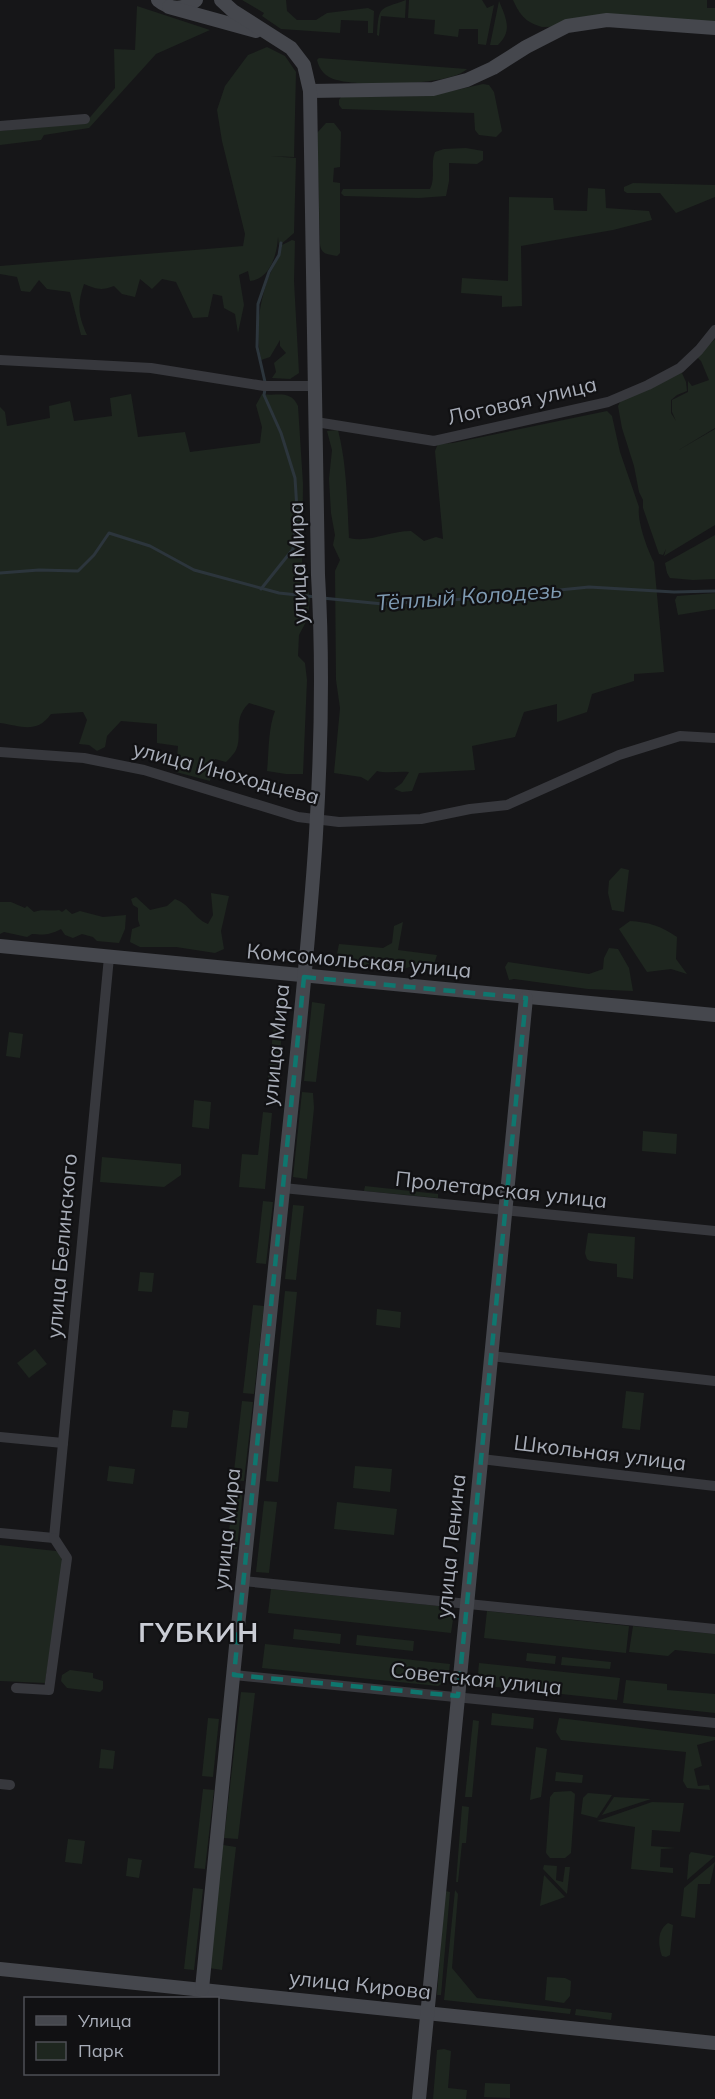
<svg xmlns="http://www.w3.org/2000/svg" width="715" height="2099" font-family="Mulish,sans-serif">
<style>
.green{fill:#1e261f}
.lines{fill:none;stroke-linecap:round;stroke-linejoin:round}
.stream{stroke:#2c353c;stroke-width:3}
.street{stroke:#37383d;stroke-width:10}
.secondary{stroke:#45474d;stroke-width:14}
.marked{fill:none;stroke:#0f766e;stroke-width:4.5;stroke-dasharray:12 8;stroke-linejoin:round}
.labels{text-anchor:middle;stroke-width:4.5;stroke-linejoin:round;paint-order:stroke}
.street-label{font-size:21px;fill:#a8adb8;stroke:#111113}
.water-label{font-size:22px;font-style:italic;fill:#7f9bb3;stroke:#111113}
.district-label{font-size:27px;font-weight:bold;letter-spacing:1.5px;fill:#c9ccd4;stroke:#111113}
</style>
<rect width="100%" height="100%" fill="#161618"/>
<g class="green">
<polygon points="242,0 286,0 287,11 297,20 316,20 327,13 368,8 374,11 373,33 368,33 368,21 341,20 340,33 281,29 262,16 264,13"/>
<path d="M 406,0 L 405,18 L 381,16 L 379,36 L 377,35 C 379,5 379,10 406,0 Z"/>
<polygon points="409,0 482,0 487,8 494,5 486,45 478,44 478,29 459,29 458,37 434,34 435,20 408,18"/>
<path d="M 513,0 L 707,0 L 707,8 L 715,8 L 715,24 L 542,27 C 525,22 520,15 513,0 Z"/>
<path d="M 499,1 C 506,18 513,31 498,45 L 490,45 Z"/>
<polygon points="137,6 210,30 156,54 89,128 44,135 41,140 0,145 0,131 86,122 115,88 114,49 135,50"/>
<path d="M 267,47 L 285,56 L 296,72 L 294,157 L 270,156 L 296,158 L 294,233 L 279,246 L 278,237 C 277,255 270,279 250,281 L 248,271 L 239,275 L 244,305 L 238,333 L 235,314 L 224,308 L 222,296 L 213,294 L 208,317 L 193,318 L 176,282 L 162,279 L 152,289 L 140,279 L 135,297 L 122,294 L 114,286 C 101,291 96,289 84,284 C 77,305 78,315 87,335 L 81,335 L 70,292 L 47,289 L 39,280 L 30,292 L 21,291 L 17,277 L 0,274 L 0,266 L 243,246 L 245,234 L 222,141 L 217,110 L 225,86 L 248,55 Z"/>
<path d="M 319,58 L 467,69 C 451,86 352,88 331,78 C 323,74 319,68 317,60 Z"/>
<polygon points="483,84 489,85 494,92 502,131 496,137 479,135 475,130 474,113 342,109 339,105 339,100 341,97 429,96"/>
<path d="M 326,123 L 334,123 L 341,132 L 340,167 L 334,168 L 333,182 L 340,183 L 340,253 L 337,256 C 328,254 321,255 320,244 L 317,133 Z"/>
<path d="M 466,148 L 483,151 L 483,160 L 477,164 L 449,163 L 449,181 L 446,196 L 419,198 L 344,196 L 341,193 L 343,189 L 430,189 C 436,178 430,164 435,152 L 444,149 Z"/>
<polygon points="633,183 715,185 715,197 676,213 660,193 627,193 624,191 624,187"/>
<polygon points="588,188 605,189 606,208 649,211 652,220 613,230 521,246 522,306 502,307 502,296 461,293 462,278 508,281 509,197 553,198 554,210 587,211"/>
<path d="M 292,240 L 295,241 L 294,281 L 299,373 L 290,379 L 272,378 L 276,372 L 274,363 L 286,353 L 280,346 L 280,340 L 270,357 L 261,360 C 255,330 259,304 269,276 C 274,265 280,257 282,245 Z"/>
<polygon points="715,339 715,428 677,451 715,429 715,525 664,556 666,549 663,555 659,554 643,508 643,500 639,492 634,466 622,428 618,406 621,400 681,371 686,382 687,391 677,395 671,400 671,413 676,421 672,412 672,400 688,392 688,381 692,386 709,380 701,361 697,357"/>
<path d="M 131,394 L 138,437 L 185,432 L 190,452 L 260,443 L 262,427 L 256,405 L 262,394 C 277,397 290,389 298,406 L 303,484 L 302,565 L 310,598 L 308,618 L 299,635 L 298,656 L 305,663 L 307,680 L 303,774 L 286,774 L 267,771 C 269,751 268,729 275,711 L 249,703 C 232,719 243,735 236,750 C 234,754 229,759 226,762 L 215,759 L 210,781 L 176,772 L 178,746 L 157,743 L 157,724 L 121,721 L 107,736 L 105,747 L 97,751 L 89,745 L 79,744 L 87,720 L 83,712 L 51,714 C 37,734 21,726 0,723 L 0,407 L 5,412 L 7,426 L 50,418 L 49,406 L 70,401 L 74,421 L 112,416 L 110,398 Z"/>
<path d="M 607,411 L 612,416 L 620,452 L 639,507 C 637,521 647,549 654,562 L 664,672 L 634,674 L 634,681 L 592,694 L 587,712 L 557,722 L 557,704 L 524,712 L 515,737 L 472,746 L 475,770 L 419,773 L 412,791 L 402,792 L 394,789 L 402,783 L 409,772 C 398,771 387,774 377,771 L 368,781 L 361,777 L 334,773 L 340,708 L 336,680 L 335,571 L 340,560 L 333,545 L 335,535 L 331,513 L 329,479 L 332,450 L 327,431 L 338,430 C 347,465 347,502 349,538 C 369,543 390,531 411,531 L 424,541 L 436,537 L 443,539 L 435,451 L 438,444 L 453,443 Z"/>
<polygon points="715,535 715,579 693,580 670,578 667,573 665,563"/>
<polygon points="715,593 715,609 678,615 675,600 677,596"/>
<polygon points="621,868 629,870 624,912 612,910 608,893 609,881"/>
<path d="M 211,893 L 229,896 L 221,931 L 224,949 L 215,953 L 176,947 L 140,947 L 130,942 L 132,929 L 140,926 L 138,920 L 138,908 L 133,905 L 131,899 L 136,897 L 150,910 L 167,906 L 175,899 C 191,905 192,917 208,924 L 213,915 Z"/>
<path d="M 0,902 L 11,902 L 25,908 L 27,906 L 34,912 C 43,908 50,912 59,910 L 62,912 L 66,909 L 72,914 L 80,911 L 103,917 L 126,915 L 125,929 L 119,943 L 97,941 L 93,937 L 82,934 L 73,938 L 65,935 L 61,929 C 50,935 44,935 32,934 L 27,937 L 4,932 L 0,934 Z"/>
<path d="M 630,921 C 648,922 661,926 677,937 L 676,959 L 687,974 L 671,969 L 647,972 L 619,929 Z"/>
<polygon points="403,922 398,950 437,955 432,970 418,964 404,969 342,965 336,959 339,944 383,948 392,943 394,926"/>
<polygon points="609,948 618,949 629,968 633,991 588,989 514,979 509,980 505,967 508,962 589,974 603,969 604,958"/>
<polygon points="277,1000 286,1001 275,1093 266,1092"/>
<polygon points="312,1002 325,1004 316,1082 304,1081"/>
<polygon points="9,1032 23,1034 20,1058 6,1056"/>
<polygon points="302,1092 313,1093 314,1108 307,1179 293,1177"/>
<polygon points="194,1100 211,1102 209,1129 192,1127"/>
<polygon points="263,1112 272,1113 265,1189 239,1187 242,1154 258,1155"/>
<polygon points="643,1131 677,1134 676,1154 642,1151"/>
<polygon points="102,1157 181,1164 181,1175 164,1187 100,1182"/>
<polygon points="365,1186 438,1194 438,1198 364,1191"/>
<polygon points="263,1201 273,1202 266,1264 256,1263"/>
<polygon points="293,1205 304,1206 296,1280 285,1279"/>
<polygon points="588,1233 635,1237 633,1279 617,1277 617,1264 590,1261 587,1259 585,1253"/>
<polygon points="140,1272 154,1273 152,1292 138,1291"/>
<polygon points="285,1291 297,1292 278,1482 266,1481"/>
<polygon points="253,1305 264,1306 254,1394 243,1393"/>
<polygon points="377,1309 401,1312 400,1328 376,1325"/>
<polygon points="35,1349 47,1364 29,1378 17,1363"/>
<polygon points="626,1391 644,1393 640,1430 622,1428"/>
<polygon points="242,1401 253,1402 244,1481 233,1480"/>
<polygon points="173,1410 189,1412 187,1428 171,1427"/>
<polygon points="109,1466 135,1469 133,1484 107,1481"/>
<polygon points="355,1466 392,1469 390,1492 353,1488"/>
<polygon points="234,1489 243,1490 237,1549 227,1548"/>
<polygon points="264,1501 277,1502 269,1573 256,1572"/>
<polygon points="337,1502 397,1509 394,1535 334,1529"/>
<polygon points="0,1545 56,1551 60,1553 63,1565 45,1683 0,1681"/>
<polygon points="271,1589 449,1607 454,1613 451,1633 268,1613"/>
<polygon points="487,1611 629,1626 626,1653 484,1638"/>
<polygon points="633,1626 715,1634 715,1654 675,1650 668,1656 629,1652"/>
<polygon points="294,1629 341,1634 340,1644 293,1639"/>
<polygon points="357,1635 414,1641 413,1651 356,1645"/>
<polygon points="265,1644 450,1664 448,1680 438,1686 262,1668"/>
<polygon points="527,1653 556,1656 555,1664 526,1661"/>
<polygon points="562,1657 611,1662 610,1669 561,1665"/>
<polygon points="479,1663 620,1678 617,1700 477,1685"/>
<polygon points="70,1670 93,1673 93,1678 103,1681 103,1689 100,1692 67,1688 61,1681 62,1675"/>
<polygon points="626,1680 667,1684 667,1690 715,1694 715,1713 623,1703"/>
<polygon points="241,1692 255,1693 238,1839 224,1838"/>
<polygon points="492,1713 534,1718 533,1729 491,1725"/>
<polygon points="208,1718 219,1719 213,1777 202,1776"/>
<polygon points="559,1718 715,1737 715,1740 697,1745 702,1766 694,1769 698,1786 709,1785 710,1790 687,1788 683,1781 686,1752 561,1740 556,1732"/>
<polygon points="473,1720 479,1721 472,1797 465,1797"/>
<polygon points="536,1747 547,1749 541,1797 530,1800"/>
<polygon points="101,1749 115,1751 113,1769 99,1768"/>
<polygon points="556,1772 583,1775 582,1783 555,1781"/>
<polygon points="203,1789 214,1790 205,1869 194,1868"/>
<polygon points="571,1791 575,1794 571,1853 565,1858 550,1858 546,1853 550,1797 554,1792"/>
<polygon points="588,1793 612,1795 597,1818 581,1814 583,1798"/>
<polygon points="614,1797 651,1799 602,1815"/>
<polygon points="652,1802 684,1803 680,1832 652,1830 651,1846 676,1848 661,1849 660,1867 673,1868 673,1873 631,1869 635,1827 597,1821"/>
<polygon points="462,1806 469,1807 466,1843 462,1843 458,1882 456,1882"/>
<polygon points="68,1839 85,1841 82,1864 65,1862"/>
<polygon points="223,1845 236,1847 222,1970 209,1968"/>
<polygon points="691,1852 715,1856 687,1880 689,1855"/>
<polygon points="128,1858 142,1860 139,1878 126,1876"/>
<polygon points="715,1862 710,1884 698,1884 695,1918 681,1916 684,1888"/>
<polygon points="544,1865 557,1866 556,1880 563,1882 565,1867 570,1867 567,1894 543,1869"/>
<polygon points="544,1875 565,1897 540,1906"/>
<polygon points="193,1888 203,1889 194,1970 184,1969"/>
<polygon points="455,1890 458,1894 452,1968 477,1998 571,2009 570,2014 444,2000"/>
<polygon points="445,1891 450,1892 441,1995 437,1995"/>
<path d="M 668,1923 L 673,1925 L 670,1955 L 666,1957 L 662,1956 C 658,1945 657,1930 668,1923 Z"/>
<polygon points="547,1977 565,1978 571,1981 570,1996 564,2003 545,2000"/>
<polygon points="576,2009 612,2013 611,2020 575,2015"/>
<polygon points="444,2049 451,2051 448,2088 467,2090 466,2099 433,2099 437,2050"/>
<polygon points="485,2083 510,2084 510,2098 484,2097"/>
</g>
<g class="lines">
<g class="stream">
<polyline points="265,382 257,347 258,304 269,272 279,255 281,243"/>
<polyline points="0,573 39,570 78,571 94,555 109,533 150,546 194,570 279,593 316,597"/>
<polyline points="261,589 293,549 297,510 295,478 281,433 264,395 265,389"/>
<polyline points="322,598 383,604 482,598 589,587 674,592 715,591"/>
</g>
<g class="street">
<polyline points="0,126 85,119"/>
<polyline points="0,360 151,368 264,386 314,386"/>
<polyline points="316,422 434,441 608,402 648,385 680,368 699,350 715,330"/>
<polyline points="0,752 84,758 144,770 298,817 339,822 421,819 470,809 507,805 619,755 680,736 715,738"/>
<polyline points="283,1188 715,1231"/>
<polyline points="491,1356 715,1381"/>
<polyline points="0,1437 63,1443"/>
<polyline points="481,1459 715,1486"/>
<polyline points="0,1533 54,1538"/>
<polyline points="54,1538 109,957"/>
<polyline points="243,1581 715,1629"/>
<polyline points="234,1675 715,1723"/>
<polyline points="16,1688 49,1690 67,1558 54,1538"/>
<polyline points="0,1784 10,1785"/>
</g>
<g class="secondary">
<path d="M 158,0 C 170,10 184,10 196,0"/>
<polyline points="169,7 256,31"/>
<polyline points="310,91 433,89 467,80 493,68 526,47 567,26 607,20 715,28"/>
<polyline points="0,946 715,1015"/>
<polyline points="0,1969 715,2043"/>
<path d="M 202,1989 C 228,1719 256,1450 284,1180 C 304,979 330,777 318,575 L 310,91 L 304,65 L 291,48 L 233,11 L 221,0"/>
<polyline points="419,2099 526,998"/>
</g>
</g>
<path class="marked" d="M 304,977 L 526,998 L 458,1696 L 234,1675 Z"/>
<g class="labels">
<g class="street-label">
<text transform="translate(522 401) rotate(-13)" y="7">Логовая улица</text>
<text transform="translate(298 563) rotate(-92)" y="7">улица Мира</text>
<text transform="translate(226 773) rotate(15)" y="7">улица Иноходцева</text>
<text transform="translate(359 961) rotate(5)" y="7">Комсомольская улица</text>
<text transform="translate(276 1045) rotate(-84)" y="7">улица Мира</text>
<text transform="translate(501 1190) rotate(6)" y="7">Пролетарская улица</text>
<text transform="translate(62 1246) rotate(-85)" y="7">улица Белинского</text>
<text transform="translate(600 1453) rotate(7)" y="7">Школьная улица</text>
<text transform="translate(227 1529) rotate(-84)" y="7">улица Мира</text>
<text transform="translate(451 1546) rotate(-84)" y="7">улица Ленина</text>
<text transform="translate(476 1679) rotate(6)" y="7">Советская улица</text>
<text transform="translate(360 1985) rotate(6)" y="7">улица Кирова</text>
</g>
<g class="water-label">
<text transform="translate(469 596) rotate(-4)" y="8">Тёплый Колодезь</text>
</g>
<g class="district-label">
<text x="199" y="1642">ГУБКИН</text>
</g>
</g>
<rect x="24" y="1997" width="195" height="78" fill="#111113" stroke="#4d4f55" stroke-width="1.5"/>
<rect x="36" y="2016" width="30" height="9" fill="#45474d" stroke="#4d4f55" stroke-width="1.5"/>
<text x="78" y="2027" font-size="18" fill="#a8adb8">Улица</text>
<rect x="36" y="2042" width="30" height="18" fill="#1e261f" stroke="#4d4f55" stroke-width="1.5"/>
<text x="78" y="2057" font-size="18" fill="#a8adb8">Парк</text>
</svg>
